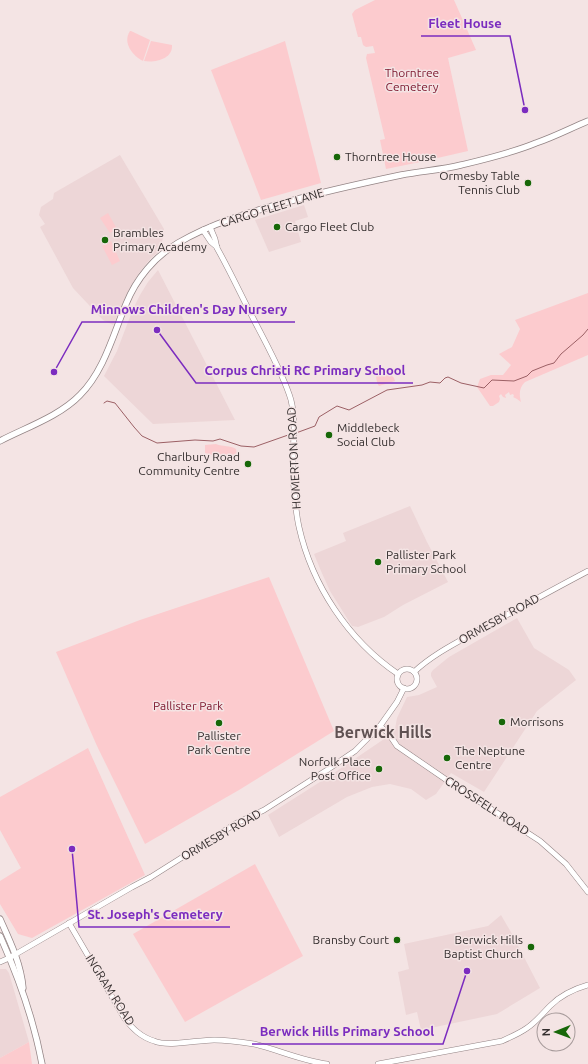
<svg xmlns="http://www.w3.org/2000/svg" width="588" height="1064" font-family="Ubuntu,sans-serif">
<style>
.built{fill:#edd6d7}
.green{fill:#fccbce}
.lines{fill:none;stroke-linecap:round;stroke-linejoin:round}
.stream{stroke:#9c6065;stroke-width:1}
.secondary-casing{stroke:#938485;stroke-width:6}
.primary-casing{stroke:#938485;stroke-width:7}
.secondary{stroke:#fff;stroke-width:5}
.primary{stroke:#fff;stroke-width:5.5}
.poi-dot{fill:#176708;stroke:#f4e4e4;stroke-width:1.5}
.labels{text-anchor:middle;stroke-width:3;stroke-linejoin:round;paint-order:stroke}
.park-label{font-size:12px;fill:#7c162d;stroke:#f4e4e4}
.poi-label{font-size:12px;fill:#342e2e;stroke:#f4e4e4;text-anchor:start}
.street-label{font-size:12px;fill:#342e2e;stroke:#f4e4e4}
.district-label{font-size:16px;font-weight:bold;fill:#605253;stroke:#f4e4e4}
.leader{fill:none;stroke:#7b2cbf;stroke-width:1.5}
.callout-dot{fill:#7b2cbf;stroke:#f4e4e4;stroke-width:1.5}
.callout-label{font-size:13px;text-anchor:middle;font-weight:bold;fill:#7b2cbf;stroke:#f4e4e4;stroke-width:3;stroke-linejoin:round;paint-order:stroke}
</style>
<rect width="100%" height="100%" fill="#f4e4e4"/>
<g class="built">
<polygon points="120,155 164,229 161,250 151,258 139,273 128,291 113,325 103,320 73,288 40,227 45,224 39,215 41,207 53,199 54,193"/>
<polygon points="304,205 308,217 295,221 301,242 269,252 255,220"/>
<polygon points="158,270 235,420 153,424 104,376 117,351 133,309 140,295 148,282"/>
<polygon points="410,506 427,542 448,582 403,605 384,617 358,627 352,626 330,591 321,571 314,554 346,541 343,533"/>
<polygon points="517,618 534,648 569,670 576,680 537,711 484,792 451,773 436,794 426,800 411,789 390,784 372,787 347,797 279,837 268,815 331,775 390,735 395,729 397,718 407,697 419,695 437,687 431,676 431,673 433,670 449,657"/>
<polygon points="501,915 512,934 540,988 497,1014 421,1030 417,1012 406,1015 398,972 409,969 404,944 488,926"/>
<polygon points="0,969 6,969 9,973 29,1042 0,1058"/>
</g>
<g class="green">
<polygon points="375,0 454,0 476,50 448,58 468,151 420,162 386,169 380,140 385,139 366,58 367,54 375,53 373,46 366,47 363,45 361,37 358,37 352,14 355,10"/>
<path d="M 130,31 L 131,31 L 150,40 L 143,61 C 133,56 122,43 130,31 Z"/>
<path d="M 151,41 L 172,45 C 173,59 155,63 144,61 Z"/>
<polygon points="285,41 321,183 261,200 211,70"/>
<polygon points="108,213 117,229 110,233 100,218"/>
<polygon points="111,241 120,261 112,265 102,246"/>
<path d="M 588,293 L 588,355 L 525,382 C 519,388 519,394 521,402 L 517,399 L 513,397 L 514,396 L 513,394 L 510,395 L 509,392 L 505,395 L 506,398 L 503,397 L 501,394 L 499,396 L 500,399 L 499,402 L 493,406 L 490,406 L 477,387 L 480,379 L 491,375 L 503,375 L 511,365 L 499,354 L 512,347 L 520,329 L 515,320 Z"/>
<path d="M 376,371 C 384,371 389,372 394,378 L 395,381 L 379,386 C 376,382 376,376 376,371 Z"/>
<path d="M 216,444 C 223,447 230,445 236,449 L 237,455 C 228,459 215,456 205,453 L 205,445 Z"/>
<polygon points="269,577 334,731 239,790 145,844 97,746 56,652 140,620"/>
<polygon points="88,748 145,875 32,938 18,934 0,904 0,881 21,868 0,830 0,797"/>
<polygon points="255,864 303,956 185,1022 133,934"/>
<polygon points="29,1042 32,1064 0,1064 0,1058"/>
</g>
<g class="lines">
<g class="stream">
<polyline points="104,403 107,401 115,403 134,427 142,436 157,443 195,440 213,441 220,439 241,446 254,447 291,434"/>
<polyline points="296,433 315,426 319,417 337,406 349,410 387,390 422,385 430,382 440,383 445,378 448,377 461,383 484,388 492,380 514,381 527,376 532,371 547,365 554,363 561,354 583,335 588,329"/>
</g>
<defs>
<g id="secondary">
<path d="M 210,227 L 215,239 L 217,248 C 230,271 241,295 253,318 C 266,344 283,373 291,400 C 297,424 292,448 293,473 C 294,490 295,509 299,527 C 312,585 348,640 398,674"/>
<polyline points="203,230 211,242 217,247"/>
<circle cx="407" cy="679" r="10"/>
<path d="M 414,672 C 433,654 458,642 481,629 C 516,610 552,590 588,571"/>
<polyline points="380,726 389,734 397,746 451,783 540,841 566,864 588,892"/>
<path d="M 69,923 L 125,1019 C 133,1029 141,1037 154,1041 C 169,1047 197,1040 214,1040 C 227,1040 241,1042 254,1044 C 279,1050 302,1061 327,1064"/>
<polyline points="0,962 9,958 132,887 151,877 235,824 264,810 327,770 355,751 380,726 397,702 404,688"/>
<path d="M 378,1064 L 502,1041 C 511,1037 520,1033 527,1028 C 536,1022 543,1013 550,1006 C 560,996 574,989 588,985"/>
</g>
<g id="primary">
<path d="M 0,441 C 25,428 60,416 80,395 C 104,371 113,335 126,304 C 136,279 155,256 178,243 C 212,223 250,212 287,202 C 325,191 363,183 401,175 C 421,171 441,170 461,165 C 486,159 512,153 536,143 C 554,137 571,128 588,121"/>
<path d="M 0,919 C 10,941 21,964 23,988"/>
<path d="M 0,936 C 18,976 34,1021 42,1064"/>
</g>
</defs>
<use href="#secondary" class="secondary-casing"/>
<use href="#primary" class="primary-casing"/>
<use href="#secondary" class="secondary"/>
<use href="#primary" class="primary"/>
</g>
<g class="poi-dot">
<circle cx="337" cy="157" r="4"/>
<circle cx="528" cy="183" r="4"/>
<circle cx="277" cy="227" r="4"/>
<circle cx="105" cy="240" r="4"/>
<circle cx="329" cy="435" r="4"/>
<circle cx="248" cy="464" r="4"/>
<circle cx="378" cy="562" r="4"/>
<circle cx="502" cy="722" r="4"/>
<circle cx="219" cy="723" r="4"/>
<circle cx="447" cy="758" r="4"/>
<circle cx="379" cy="769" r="4"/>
<circle cx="397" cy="940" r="4"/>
<circle cx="531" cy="947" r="4"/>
</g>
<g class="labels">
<g class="park-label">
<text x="412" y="77">Thorntree<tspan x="412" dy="14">Cemetery</tspan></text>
<text x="188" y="710">Pallister Park</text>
</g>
<g class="poi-label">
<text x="345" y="161">Thorntree House</text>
<text x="520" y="180" text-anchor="end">Ormesby Table<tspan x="520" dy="14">Tennis Club</tspan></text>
<text x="285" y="231">Cargo Fleet Club</text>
<text x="113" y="237">Brambles<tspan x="113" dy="14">Primary Academy</tspan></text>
<text x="337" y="432">Middlebeck<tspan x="337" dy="14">Social Club</tspan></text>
<text x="240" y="461" text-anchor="end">Charlbury Road<tspan x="240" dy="14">Community Centre</tspan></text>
<text x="386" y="559">Pallister Park<tspan x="386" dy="14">Primary School</tspan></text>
<text x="510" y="726">Morrisons</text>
<text x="219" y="740" text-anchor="middle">Pallister<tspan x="219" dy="14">Park Centre</tspan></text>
<text x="455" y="755">The Neptune<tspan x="455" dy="14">Centre</tspan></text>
<text x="371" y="766" text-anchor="end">Norfolk Place<tspan x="371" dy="14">Post Office</tspan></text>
<text x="389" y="944" text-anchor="end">Bransby Court</text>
<text x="523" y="944" text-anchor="end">Berwick Hills<tspan x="523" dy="14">Baptist Church</tspan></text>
</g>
<g class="street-label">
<text transform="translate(272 208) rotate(-17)" y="4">CARGO FLEET LANE</text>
<text transform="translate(294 458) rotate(-93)" y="4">HOMERTON ROAD</text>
<text transform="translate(499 619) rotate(-29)" y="4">ORMESBY ROAD</text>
<text transform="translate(487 806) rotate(33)" y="4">CROSSFELL ROAD</text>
<text transform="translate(221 835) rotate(-30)" y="4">ORMESBY ROAD</text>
<text transform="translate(110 990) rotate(58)" y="4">INGRAM ROAD</text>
</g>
<g class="district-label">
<text x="383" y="738">Berwick Hills</text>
</g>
</g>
<path class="leader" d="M525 110L510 36H421M54 372L82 322H295M157 330L196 383H413M72 849L79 927H230M467 971L443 1044H252"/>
<g class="callout-dot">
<circle cx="525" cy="110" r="4"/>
<circle cx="54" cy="372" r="4"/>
<circle cx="157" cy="330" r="4"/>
<circle cx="72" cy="849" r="4"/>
<circle cx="467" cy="971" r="4"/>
</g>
<g class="callout-label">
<text x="465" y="28">Fleet House</text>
<text x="189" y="314">Minnows Children's Day Nursery</text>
<text x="305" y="375">Corpus Christi RC Primary School</text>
<text x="155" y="919">St. Joseph's Cemetery</text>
<text x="347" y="1036">Berwick Hills Primary School</text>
</g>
<g transform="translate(556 1032) rotate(269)"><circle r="19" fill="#f4e4e4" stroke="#a79b9b"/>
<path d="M0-3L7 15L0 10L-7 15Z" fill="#176708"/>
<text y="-6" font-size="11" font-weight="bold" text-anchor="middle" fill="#342e2e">N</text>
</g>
</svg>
